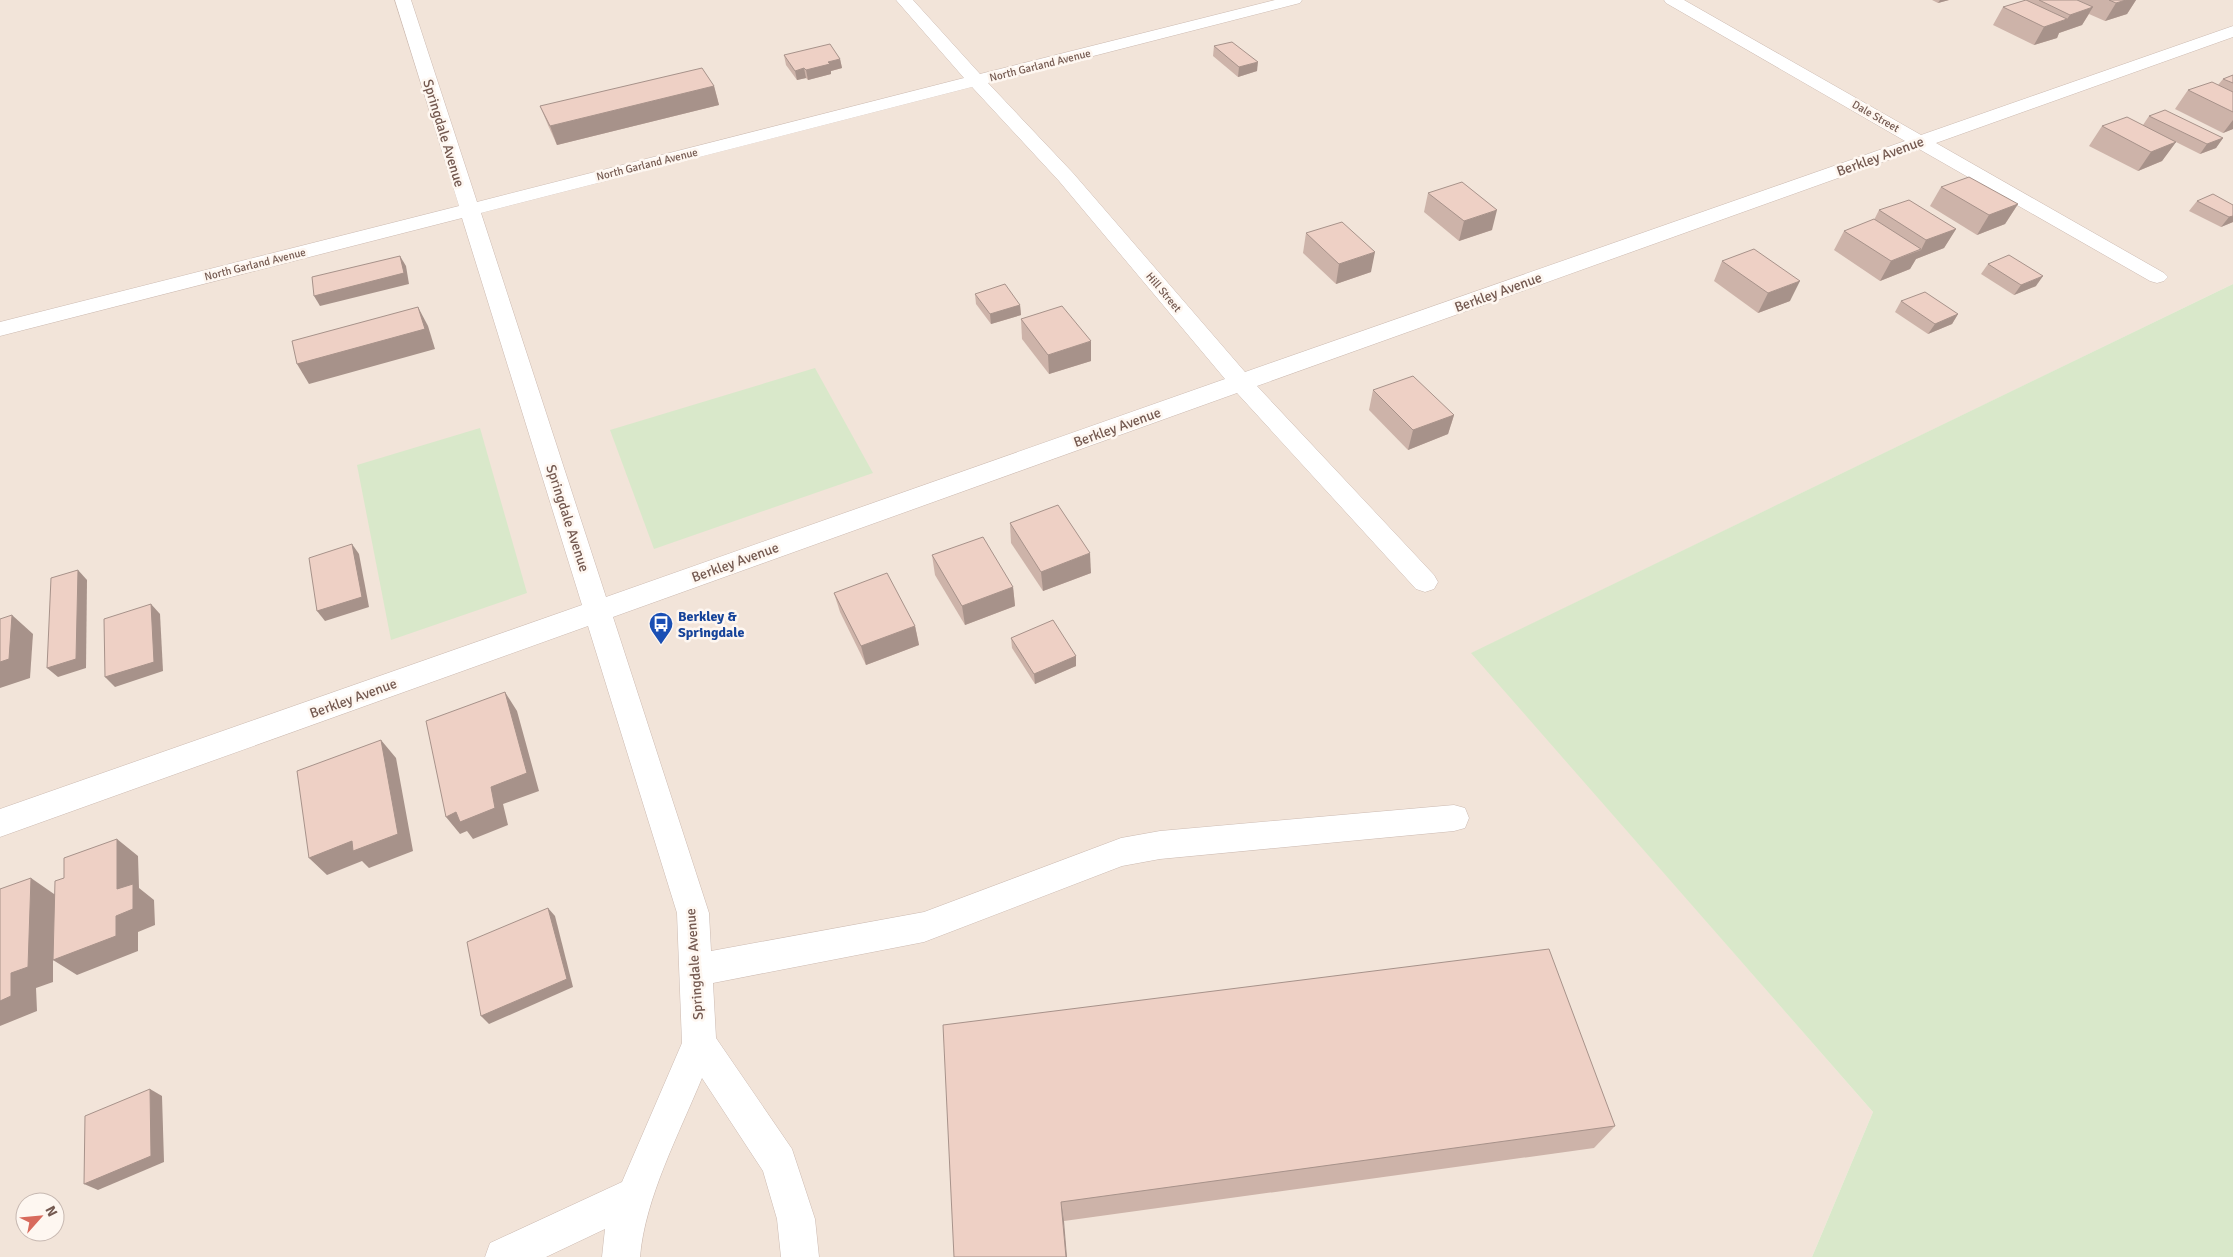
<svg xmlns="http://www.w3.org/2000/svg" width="2233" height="1257" font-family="Signika,sans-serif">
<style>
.residential{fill:#f2e4d9;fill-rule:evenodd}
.green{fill:#d9e8ca}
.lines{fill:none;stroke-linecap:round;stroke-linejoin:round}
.minor-casing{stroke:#ccbab1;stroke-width:1}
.minor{fill:#fff;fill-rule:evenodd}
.wall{fill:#cdb3a9}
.shaded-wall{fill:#a7928a}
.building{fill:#eed0c5;stroke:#a7928a}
.labels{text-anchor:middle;stroke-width:5;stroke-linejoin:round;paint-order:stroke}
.far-street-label{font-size:11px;fill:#745950;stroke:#fef7f1}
.street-label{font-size:14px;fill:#745950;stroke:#fef7f1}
.transit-label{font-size:14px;font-weight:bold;fill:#164399;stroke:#fef7f1;text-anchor:start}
</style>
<rect width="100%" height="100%" fill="#fbf3eb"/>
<path class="residential" d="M 0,0 L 2233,0 L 2233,284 L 1472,653 L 1873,1112 L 1812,1257 L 0,1257 ZM 25,1202 L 55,1202 L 55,1232 L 25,1232 Z"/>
<g class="green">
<polygon points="2233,284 2233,1257 1812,1257 1873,1112 1471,653"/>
<polygon points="815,368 873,473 654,549 610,430"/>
<polygon points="480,428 527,593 391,640 357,465"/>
</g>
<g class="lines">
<defs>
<path id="minor" d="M 395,0 L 411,0 L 477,202 L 964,78 L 896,0 L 913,0 L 980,74 L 1275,0 L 1302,0 L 1300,3 L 988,83 L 1073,173 L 1245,372 L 1905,141 L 1666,3 L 1664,0 L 1684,0 L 1921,135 L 2233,26 L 2233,37 L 1936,143 L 2164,273 L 2168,277 L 2164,281 L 2157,283 L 2150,281 L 1919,149 L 1257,386 L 1434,575 L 1438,582 L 1434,589 L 1425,592 L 1416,589 L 1237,393 L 613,617 L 709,913 L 711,951 L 924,912 L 1121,838 L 1160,831 L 1454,805 L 1465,808 L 1469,818 L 1465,828 L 1454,831 L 1160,859 L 1122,866 L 924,942 L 713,983 L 716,1038 L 792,1149 L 815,1219 L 819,1257 L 781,1257 L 777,1219 L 763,1171 L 702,1078 C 679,1134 645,1198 640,1257 L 602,1257 L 605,1229 L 546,1257 L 485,1257 L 490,1243 L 622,1182 L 682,1043 L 677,913 L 588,626 L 0,837 L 0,809 L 582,605 L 462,218 L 0,336 L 0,322 L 459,206 ZM 972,87 L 1059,181 L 1225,379 L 606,597 L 481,213 Z"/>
</defs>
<use href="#minor" class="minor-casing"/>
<use href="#minor" class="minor"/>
</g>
<g class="wall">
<polygon points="1932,0 1949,0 1938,3"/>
<polygon points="2026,0 2136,0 2127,14 2105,21 2089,14 2082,25 2059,33 2057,38 2034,45 1993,25 2003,7"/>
<polygon points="1214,46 1257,71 1238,77 1213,56"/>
<polygon points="784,55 840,59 842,68 831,71 831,74 808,80 806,78 797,80 786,65"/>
<polygon points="2233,75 2233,129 2223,133 2175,109 2188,90 2218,85 2223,79"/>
<polygon points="714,86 719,105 557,145 548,125 540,106"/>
<polygon points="2149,116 2223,138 2216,148 2200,154 2176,142 2162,161 2138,171 2089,146 2102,126 2143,125"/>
<polygon points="1941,187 2018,204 2005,224 1977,235 1930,206"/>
<polygon points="1428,193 1492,230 1459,241 1424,212"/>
<polygon points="2197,201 2233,205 2233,222 2221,227 2189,211"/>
<polygon points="1879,210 1956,229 1944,248 1916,259 1910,269 1880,281 1834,250 1844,231 1874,220"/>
<polygon points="1306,233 1371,272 1336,284 1303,253"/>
<polygon points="1722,261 1790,301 1758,313 1714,281"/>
<polygon points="1988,264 2036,286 2014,295 1981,274"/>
<polygon points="975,294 1020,305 1021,315 991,324 976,304"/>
<polygon points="1901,301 1958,314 1952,324 1928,334 1895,312"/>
<polygon points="1021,319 1091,361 1049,374 1022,339"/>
<polygon points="1373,390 1454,415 1448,434 1408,450 1369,410"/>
<polygon points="1010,523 1091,573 1043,591 1011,543"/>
<polygon points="932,555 1013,587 1015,606 965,625 935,575"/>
<polygon points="834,593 915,626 919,645 866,665 840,612"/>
<polygon points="1011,638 1076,656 1076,666 1035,684 1012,648"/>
<polygon points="943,1025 1615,1126 1594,1148 1064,1221"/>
</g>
<g class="shaded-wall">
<polygon points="1940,0 1949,0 1938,3"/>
<polygon points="2126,0 2136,0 2127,14 2105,21 2116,3"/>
<polygon points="2093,7 2082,25 2059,33 2057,38 2034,45 2044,27 2067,19 2070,15"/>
<polygon points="840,59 842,68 831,71 831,74 808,80 806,70 828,62"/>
<polygon points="1258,62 1257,71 1238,77 1239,67"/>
<polygon points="804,68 806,78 797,80 795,71"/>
<polygon points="714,86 719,105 557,145 550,126"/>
<polygon points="2233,120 2233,129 2223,133"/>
<polygon points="2223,138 2216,148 2200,154 2207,144"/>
<polygon points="2176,142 2162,161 2138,171 2151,152"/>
<polygon points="2018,204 2005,224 1977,235 1989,215"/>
<polygon points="1497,210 1492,230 1459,241 1464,221"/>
<polygon points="2233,216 2233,222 2221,227 2229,217"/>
<polygon points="1956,229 1944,248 1916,259 1910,269 1880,281 1891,261 1921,250 1926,240"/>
<polygon points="1375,252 1371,272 1336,284 1339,264"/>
<polygon points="400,256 406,266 409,284 320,306 314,296"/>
<polygon points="2043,276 2036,286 2014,295 2021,285"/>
<polygon points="1800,281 1790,301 1758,313 1768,293"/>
<polygon points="1020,305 1021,315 991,324 990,314"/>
<polygon points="418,307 428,326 435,349 309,384 297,364"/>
<polygon points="1958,314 1952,324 1928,334 1935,324"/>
<polygon points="1091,341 1091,361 1049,374 1048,355"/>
<polygon points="1454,415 1448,434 1408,450 1413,430"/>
<polygon points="352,544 359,554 369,607 325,621 317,611"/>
<polygon points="1090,553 1091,573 1043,591 1041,572"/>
<polygon points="78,570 87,580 86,668 58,677 47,668"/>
<polygon points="1013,587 1015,606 965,625 962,606"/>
<polygon points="151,604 160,614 163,671 115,687 105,677"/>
<polygon points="12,615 33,634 30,678 0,688 0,662"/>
<polygon points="915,626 919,645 866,665 861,646"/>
<polygon points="1076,656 1076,666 1035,684 1034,674"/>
<polygon points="505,692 517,711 539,791 503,804 508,825 473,839 467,831 460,834 446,817 491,787"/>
<polygon points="381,740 396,758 413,851 369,868 362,861 327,875 309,858"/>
<polygon points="117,839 138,856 139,888 154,900 155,925 138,932 138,951 77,975 53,960 53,982 36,988 37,1011 0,1026 0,1001 11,973 31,878 54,894 116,916 117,889"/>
<polygon points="548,908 555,916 573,987 489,1024 481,1016"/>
<polygon points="150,1089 162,1096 164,1162 98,1190 84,1184"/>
<polygon points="1061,1202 1064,1221 1067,1257 1066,1257"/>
</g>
<g class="building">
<polygon points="2026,0 2067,19 2044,27 2003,7"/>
<polygon points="2039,0 2077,0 2093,7 2070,15"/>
<polygon points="2109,0 2126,0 2116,3"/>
<polygon points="1232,42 1258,62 1239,67 1214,46"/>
<polygon points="830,44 840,59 828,62 830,64 806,70 804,68 795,71 784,55"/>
<polygon points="702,68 714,86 550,126 540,106"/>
<polygon points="2233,75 2233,83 2223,79"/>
<polygon points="2212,82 2233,92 2233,112 2188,90"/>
<polygon points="2165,110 2223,138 2207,144 2149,116"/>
<polygon points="2127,117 2176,142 2151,152 2102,126"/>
<polygon points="1969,177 2018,204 1989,215 1941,187"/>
<polygon points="1462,182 1497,210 1464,221 1428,193"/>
<polygon points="2213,194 2233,205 2233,216 2229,217 2197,201"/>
<polygon points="1909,200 1956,229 1926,240 1879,210"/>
<polygon points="1874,219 1921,249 1891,261 1844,231"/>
<polygon points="1342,222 1375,252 1339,264 1306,233"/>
<polygon points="1754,249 1800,281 1768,293 1722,261"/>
<polygon points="2009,255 2043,276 2021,285 1988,264"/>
<polygon points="400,256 404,273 314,296 312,277"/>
<polygon points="1005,284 1020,305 990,314 975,294"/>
<polygon points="1925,292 1958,314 1935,324 1901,301"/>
<polygon points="1062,306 1091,341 1048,355 1021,319"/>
<polygon points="418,307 425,329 297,364 292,341"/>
<polygon points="1413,376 1454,415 1413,430 1373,390"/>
<polygon points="1058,505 1090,553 1041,572 1010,523"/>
<polygon points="983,537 1013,587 962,606 932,555"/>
<polygon points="352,544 362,597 317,611 309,558"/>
<polygon points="78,570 76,659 47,668 51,578"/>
<polygon points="887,573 915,626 861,646 834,593"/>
<polygon points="151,604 154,662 105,677 104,619"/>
<polygon points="12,615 9,659 0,662 0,619"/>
<polygon points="1053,620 1076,656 1034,674 1011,638"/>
<polygon points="505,692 527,773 491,787 495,808 460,822 456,812 446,817 426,721"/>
<polygon points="381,740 398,834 353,851 352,841 309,858 297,771"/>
<polygon points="117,839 117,889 133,884 133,909 116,916 116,936 53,960 55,881 64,878 64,858"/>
<polygon points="31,878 28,967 11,973 11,996 0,1001 0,889"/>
<polygon points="548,908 567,979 481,1016 467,942"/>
<polygon points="1549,949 1615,1126 1061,1202 1066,1257 954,1257 943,1025"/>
<polygon points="150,1089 151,1156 84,1184 85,1116"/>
</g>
<defs>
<symbol id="bus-pin" viewBox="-11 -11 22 30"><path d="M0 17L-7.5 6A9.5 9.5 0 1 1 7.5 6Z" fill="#1a4fb4" stroke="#fef7f1"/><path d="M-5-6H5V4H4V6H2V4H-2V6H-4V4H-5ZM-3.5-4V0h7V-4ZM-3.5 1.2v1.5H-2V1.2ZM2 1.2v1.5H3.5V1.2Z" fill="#fff"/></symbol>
</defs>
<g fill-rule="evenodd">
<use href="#bus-pin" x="647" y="610" width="28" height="38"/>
</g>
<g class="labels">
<g class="far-street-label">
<text transform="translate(1040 65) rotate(-14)" y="4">North Garland Avenue</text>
<text transform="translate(1876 116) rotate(30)" y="4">Dale Street</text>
<text transform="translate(647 164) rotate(-14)" y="4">North Garland Avenue</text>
<text transform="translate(255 264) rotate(-14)" y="4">North Garland Avenue</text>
<text transform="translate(1164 292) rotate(50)" y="4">Hill Street</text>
</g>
<g class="street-label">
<text transform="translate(444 133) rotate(73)" y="5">Springdale Avenue</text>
<text transform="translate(1880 156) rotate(-20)" y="5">Berkley Avenue</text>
<text transform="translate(1498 292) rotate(-20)" y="5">Berkley Avenue</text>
<text transform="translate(1117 427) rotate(-20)" y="5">Berkley Avenue</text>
<text transform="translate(568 518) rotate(72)" y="5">Springdale Avenue</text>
<text transform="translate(735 562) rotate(-20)" y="5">Berkley Avenue</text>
<text transform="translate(353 698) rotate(-20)" y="5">Berkley Avenue</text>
<text transform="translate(694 964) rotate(-94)" y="5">Springdale Avenue</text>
</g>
<g class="transit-label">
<text x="678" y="621">Berkley &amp;<tspan x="678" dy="16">Springdale</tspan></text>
</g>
</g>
<g transform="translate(40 1217) rotate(63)"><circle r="24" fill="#fef7f1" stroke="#c7b8b1"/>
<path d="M0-4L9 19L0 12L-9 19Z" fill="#d86a5c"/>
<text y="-8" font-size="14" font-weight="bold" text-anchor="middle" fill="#745950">N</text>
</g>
</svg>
